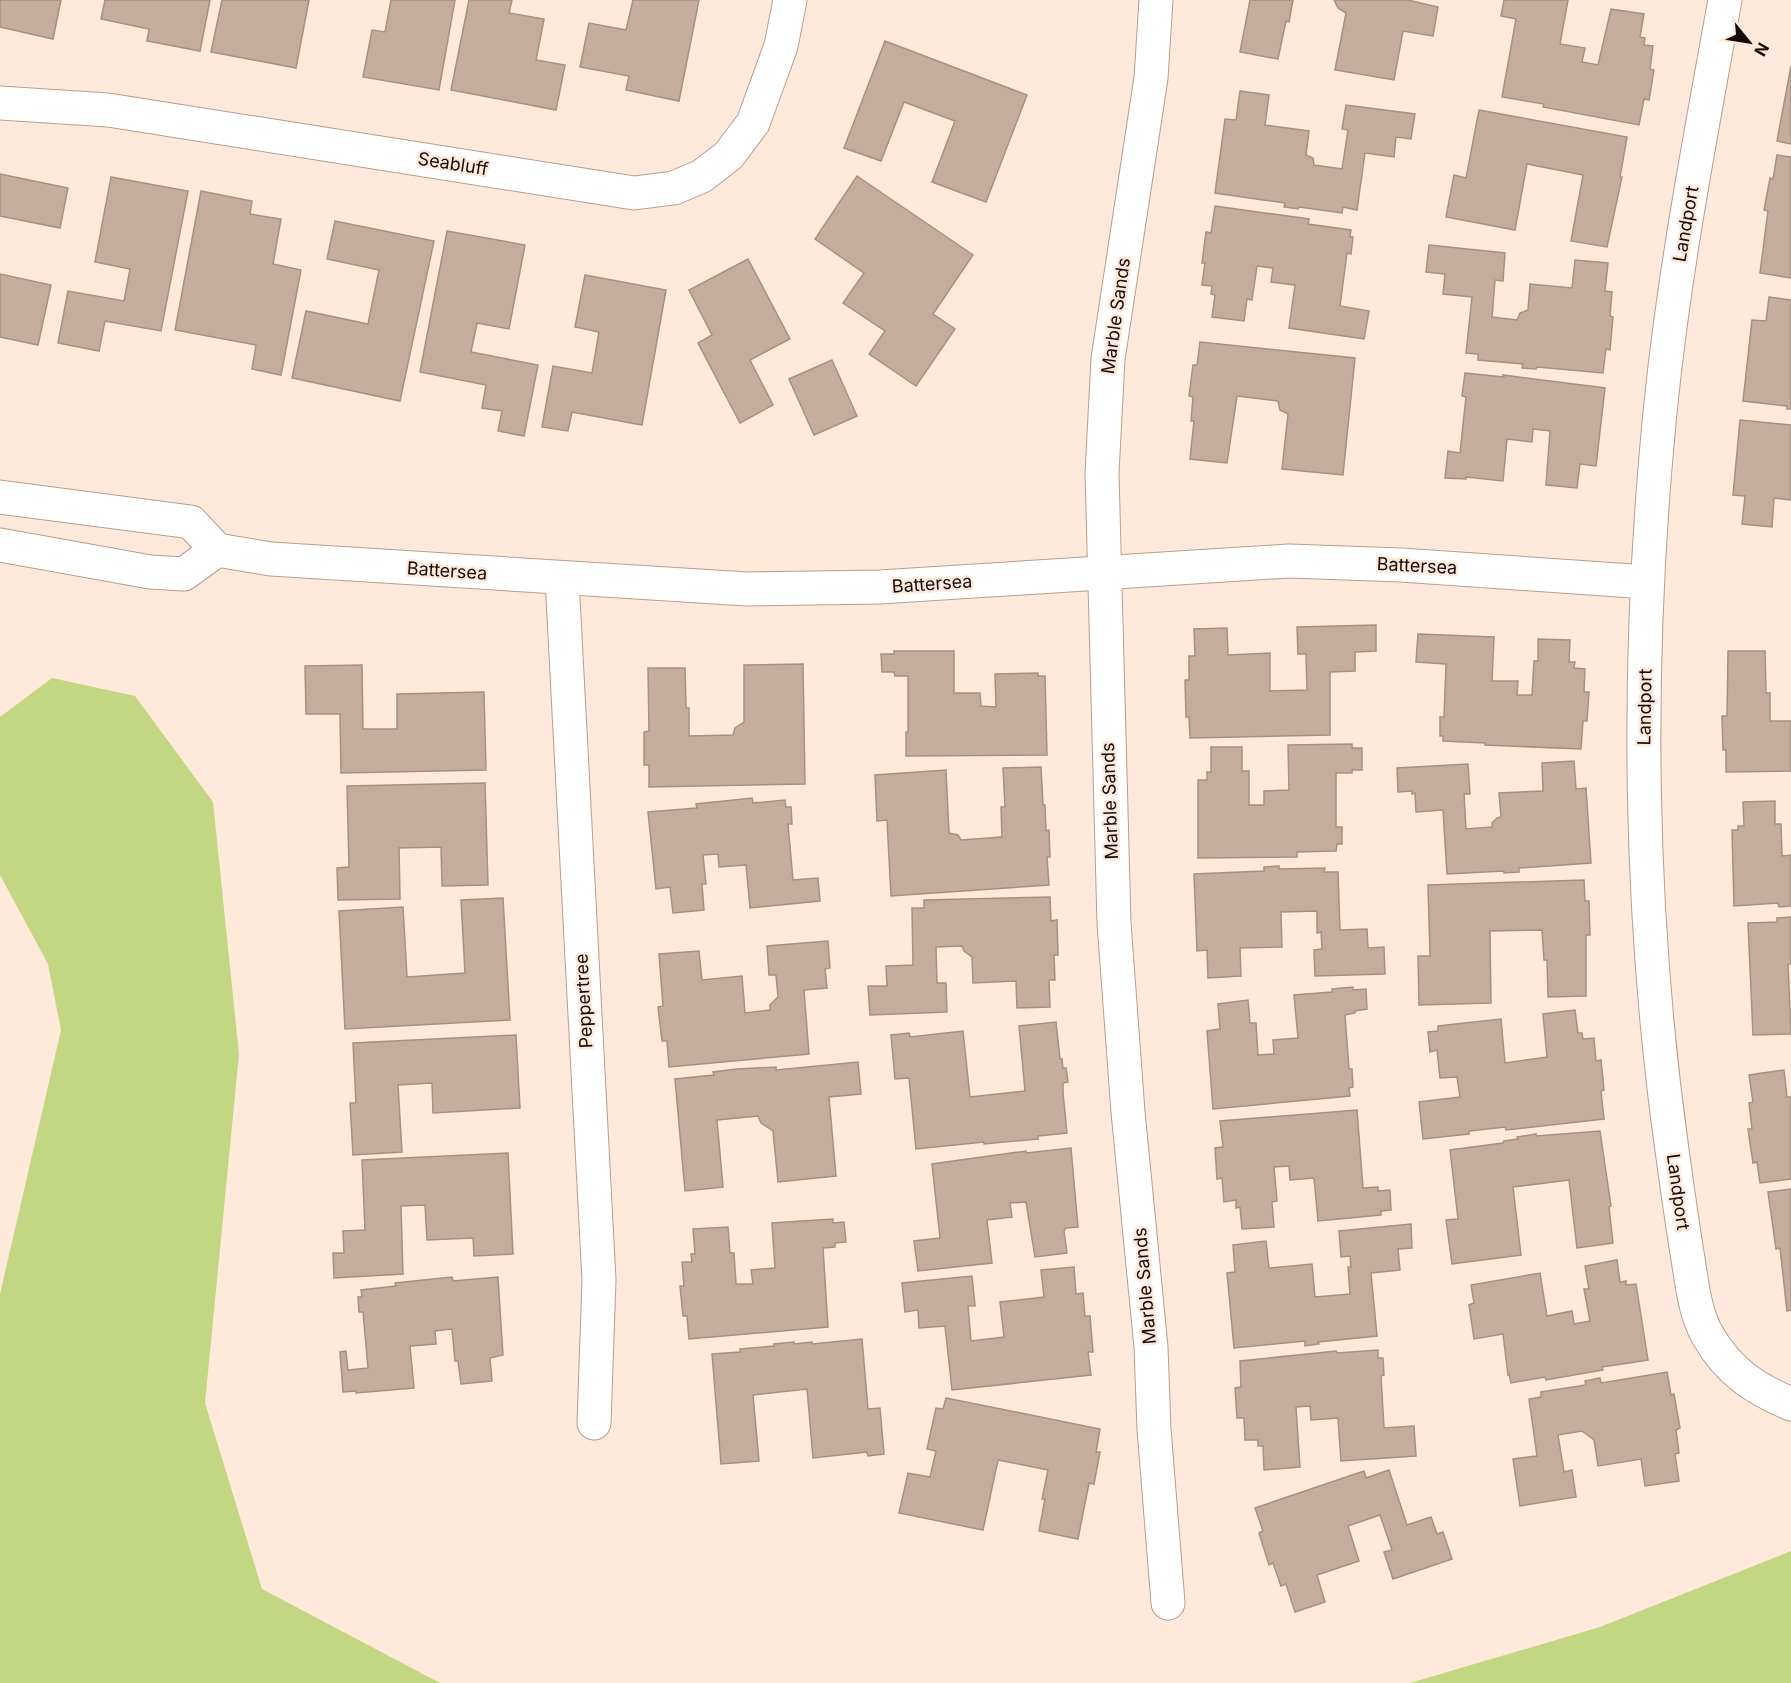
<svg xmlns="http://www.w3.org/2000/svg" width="1791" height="1683" font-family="Inter,sans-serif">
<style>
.green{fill:#c3d782}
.building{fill:#c5ad9c;stroke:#a6907f;stroke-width:1.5}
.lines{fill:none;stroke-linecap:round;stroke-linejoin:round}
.minor-casing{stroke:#b69e8e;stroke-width:35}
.minor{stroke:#fff;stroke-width:33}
.labels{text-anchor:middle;stroke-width:5;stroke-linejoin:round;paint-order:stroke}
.street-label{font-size:18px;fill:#140b06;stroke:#fee9db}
</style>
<rect width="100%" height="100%" fill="#fee9db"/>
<g class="green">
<polygon points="52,678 135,696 213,802 239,1054 205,1403 262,1589 440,1683 0,1683 0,1294 61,1030 48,964 0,875 0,717"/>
<polygon points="1791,1551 1791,1683 1410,1683 1600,1627"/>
</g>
<g class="building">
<polygon points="0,0 61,0 53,39 0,27"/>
<polygon points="105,0 210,0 200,51 147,41 149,29 101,19"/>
<polygon points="222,0 309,0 296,68 211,52"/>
<polygon points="391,0 455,0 439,90 363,77 372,30 385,32"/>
<polygon points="469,0 512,0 509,13 544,19 536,60 565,65 556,110 451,90"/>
<polygon points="633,0 699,0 679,101 626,90 629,76 580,67 589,23 626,30"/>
<polygon points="1250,0 1293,0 1289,22 1286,21 1278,59 1240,52"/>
<polygon points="1334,0 1408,0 1438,7 1433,36 1403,31 1394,80 1335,70 1346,13 1338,8"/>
<polygon points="1504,0 1568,0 1560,44 1585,48 1582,62 1598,65 1611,9 1644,14 1640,37 1645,38 1644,45 1653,46 1650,69 1654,70 1649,100 1644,99 1639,125 1543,107 1544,104 1502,97 1516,19 1501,16"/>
<polygon points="885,41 1027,95 986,202 932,182 955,121 904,102 881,161 844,148"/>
<polygon points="1791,66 1791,144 1777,141"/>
<polygon points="1240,91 1269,95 1265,125 1309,131 1306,155 1313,158 1314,165 1342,169 1348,130 1342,129 1346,105 1415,114 1411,139 1396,137 1394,157 1365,153 1357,210 1343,207 1342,213 1299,207 1298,209 1284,207 1285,203 1215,193 1225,119 1236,120"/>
<polygon points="1479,110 1627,137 1620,177 1622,177 1607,247 1571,241 1583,175 1527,164 1515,230 1446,217 1454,175 1466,178"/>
<polygon points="1777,155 1791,157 1791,278 1760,273 1768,211 1764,210 1770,178 1773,179"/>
<polygon points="0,174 68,188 60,228 0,216"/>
<polygon points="857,176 973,255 933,314 955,329 916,386 869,354 885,331 843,303 864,273 815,239"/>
<polygon points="111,177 188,191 161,331 105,321 99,351 58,343 68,291 124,301 130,269 95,262"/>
<polygon points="201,191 252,201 250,214 281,219 273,264 301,270 281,375 252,369 256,345 175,330"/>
<polygon points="1215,206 1309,219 1308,224 1351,230 1350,237 1353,237 1351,254 1347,253 1340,306 1369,311 1364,339 1289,328 1295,285 1271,282 1273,268 1257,266 1252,300 1247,299 1244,321 1212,317 1215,295 1211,294 1212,286 1202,285 1205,263 1202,263 1206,232 1211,233"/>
<polygon points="335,221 434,241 400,401 292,378 306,311 368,324 379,270 327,259"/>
<polygon points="447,231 525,245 509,329 477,323 471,352 538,365 524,436 498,431 502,411 482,408 486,385 420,372"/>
<polygon points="1429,245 1505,253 1503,281 1495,280 1492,317 1517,320 1520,313 1528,310 1530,284 1572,288 1575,260 1608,263 1605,291 1612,292 1610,316 1613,317 1610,350 1606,349 1603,373 1537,367 1536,369 1522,368 1523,364 1478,360 1478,354 1466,353 1472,297 1443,294 1445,274 1426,272"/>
<polygon points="748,259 790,339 750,360 773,405 740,423 698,343 712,335 689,290"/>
<polygon points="0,274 51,285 38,345 0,337"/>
<polygon points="585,275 666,290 642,425 572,412 568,431 542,427 553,366 592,373 599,332 575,327"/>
<polygon points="1769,297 1791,300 1791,409 1787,409 1787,406 1743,401 1752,320 1766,321"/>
<polygon points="1200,342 1355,358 1343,475 1282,469 1288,414 1280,410 1278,401 1237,396 1227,463 1190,459 1194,421 1191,421 1193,397 1189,396 1193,365 1197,365"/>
<polygon points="832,360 857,416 814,435 789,379"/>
<polygon points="1465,373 1504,377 1503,375 1605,388 1596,466 1580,464 1577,488 1546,485 1550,431 1533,429 1532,442 1507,439 1503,481 1466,477 1466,479 1445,478 1448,451 1460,453 1466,397 1462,396"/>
<polygon points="1740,420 1791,425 1791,500 1774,498 1772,527 1742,524 1745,496 1733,495"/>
<polygon points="1376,625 1376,651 1355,652 1355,671 1330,672 1330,735 1190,738 1189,717 1186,717 1185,680 1189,680 1189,656 1195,656 1194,629 1227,628 1228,655 1270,653 1270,691 1307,690 1306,654 1298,654 1297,627"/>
<polygon points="1418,634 1494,637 1492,681 1518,681 1517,695 1532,695 1534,661 1538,661 1538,639 1570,640 1569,662 1575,662 1574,668 1585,669 1584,692 1589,692 1587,721 1583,721 1581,749 1485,745 1485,743 1443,741 1443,736 1440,736 1440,717 1444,717 1446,664 1416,662"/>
<polygon points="894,651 954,651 954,693 980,693 981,706 996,707 995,674 1038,673 1038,676 1045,676 1047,755 906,756 906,732 908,732 908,676 895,676 894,672 882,672 881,654 894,654"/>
<polygon points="1728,651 1765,651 1766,693 1770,693 1770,721 1791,721 1791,771 1726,772 1726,750 1723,750 1722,716 1727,716"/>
<polygon points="803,664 805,784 649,787 649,765 644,765 644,732 649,731 648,668 685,668 686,708 689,708 689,736 733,735 735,728 744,722 744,665"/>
<polygon points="362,665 363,729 397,729 397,694 484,692 486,770 341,773 340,714 306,714 305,666"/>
<polygon points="1352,744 1352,748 1362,748 1362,770 1352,770 1352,773 1336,773 1336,827 1342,827 1342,844 1337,844 1336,851 1297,852 1297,857 1198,858 1198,780 1207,780 1207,772 1211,772 1211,747 1242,747 1242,771 1249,771 1249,805 1264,805 1264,791 1289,790 1288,745"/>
<polygon points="1574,761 1576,789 1586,788 1591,863 1519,868 1519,872 1504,873 1504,871 1447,874 1443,810 1416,812 1415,793 1412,794 1412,791 1398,792 1397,768 1468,764 1470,794 1464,794 1466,829 1492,827 1492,823 1497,818 1501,817 1499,793 1543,791 1542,763"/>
<polygon points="1041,767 1043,805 1045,805 1046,831 1049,830 1050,857 1047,857 1049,885 891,896 887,820 877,821 875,775 946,770 949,833 958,835 961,840 1002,837 1001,807 1005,807 1003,768"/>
<polygon points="485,783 488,885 442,886 441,847 399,848 400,899 338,900 337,868 349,867 347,786"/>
<polygon points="752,798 753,803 785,800 786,807 791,807 792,824 788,824 793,880 818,878 820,901 750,908 746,865 719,867 718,854 703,855 706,884 702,884 704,910 673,913 670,887 656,889 648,812 697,808 696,804"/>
<polygon points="1775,801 1775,824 1781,824 1782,856 1791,855 1791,906 1779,907 1778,903 1734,906 1732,830 1738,830 1738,826 1744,826 1743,802"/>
<polygon points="1279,866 1279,869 1325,868 1324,872 1338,872 1340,930 1367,929 1368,948 1384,947 1385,974 1315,976 1314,950 1322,949 1321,932 1317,933 1317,911 1281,912 1282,947 1240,948 1241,976 1208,978 1207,950 1197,951 1194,874 1264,871 1264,867"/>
<polygon points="1584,880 1585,901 1589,901 1590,935 1586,935 1586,996 1548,997 1547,960 1544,960 1542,930 1490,931 1491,1003 1419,1005 1418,956 1430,956 1428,885"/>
<polygon points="1050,897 1051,921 1057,920 1058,955 1054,955 1055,980 1049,980 1050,1007 1017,1008 1016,981 973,983 972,957 964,951 962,946 936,947 937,983 946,983 947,1012 870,1015 868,986 887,986 886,966 913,965 912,908 924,908 924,900"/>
<polygon points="503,898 510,1020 345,1029 339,911 403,907 407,977 465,973 461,900"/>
<polygon points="1791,917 1791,964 1788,964 1791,1034 1753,1035 1748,923 1777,922 1777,918"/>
<polygon points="828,941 830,968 825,969 827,988 804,990 809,1054 669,1067 667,1041 662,1041 658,1007 663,1006 659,954 699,951 702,980 742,976 745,1013 770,1010 770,1005 778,997 776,975 769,975 767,946"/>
<polygon points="1353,987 1353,990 1366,989 1367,1009 1355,1011 1355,1013 1345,1015 1349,1069 1352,1069 1353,1087 1349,1088 1350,1096 1213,1109 1207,1031 1220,1029 1218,1004 1248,1000 1250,1023 1256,1023 1258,1055 1274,1054 1273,1040 1298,1038 1294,995 1332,992 1332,989"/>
<polygon points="1575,1010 1578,1033 1582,1033 1583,1039 1594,1038 1596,1061 1601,1060 1604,1090 1601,1091 1604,1119 1506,1130 1505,1127 1469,1131 1469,1134 1423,1139 1419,1102 1460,1097 1457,1077 1440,1078 1437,1050 1430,1052 1428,1032 1438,1031 1438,1026 1501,1019 1505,1063 1547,1057 1543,1014"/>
<polygon points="1056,1022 1060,1059 1062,1059 1063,1068 1066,1068 1068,1082 1063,1083 1063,1093 1067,1133 1038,1136 1038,1139 984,1144 984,1142 916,1149 909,1078 895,1079 891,1035 909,1033 910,1037 963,1031 970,1097 1025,1091 1019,1026"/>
<polygon points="516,1035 520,1108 433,1113 432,1083 398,1085 402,1152 353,1155 350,1103 356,1103 353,1043"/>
<polygon points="858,1062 861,1094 829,1097 836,1176 778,1182 773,1131 761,1123 758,1116 717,1120 723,1187 685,1191 675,1079 714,1075 713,1072 737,1069 776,1067 776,1070"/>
<polygon points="1784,1070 1787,1097 1791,1097 1791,1179 1760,1183 1757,1162 1753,1163 1748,1129 1752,1129 1749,1103 1753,1102 1749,1075"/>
<polygon points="1357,1110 1363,1188 1378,1187 1378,1191 1390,1190 1391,1210 1381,1211 1381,1215 1318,1221 1314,1178 1290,1180 1289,1166 1274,1167 1277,1201 1272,1202 1274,1227 1242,1229 1240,1207 1236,1208 1236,1200 1224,1202 1222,1178 1217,1179 1215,1148 1223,1147 1220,1121"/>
<polygon points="1600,1131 1611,1206 1609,1207 1613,1243 1577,1248 1569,1180 1513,1187 1521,1255 1452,1264 1446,1220 1458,1219 1450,1150 1503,1143 1504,1141 1518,1139 1517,1137 1536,1134 1536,1136"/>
<polygon points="1071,1148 1078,1227 1066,1228 1064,1231 1067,1253 1035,1257 1026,1202 1010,1203 1012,1217 987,1220 992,1263 918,1271 914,1241 940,1238 932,1164 1026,1151 1026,1153"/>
<polygon points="508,1153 513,1254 474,1256 473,1238 427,1240 425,1205 401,1206 403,1274 334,1278 333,1253 344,1253 343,1231 365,1230 362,1160"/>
<polygon points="1791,1189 1791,1310 1787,1311 1780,1248 1776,1249 1768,1192"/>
<polygon points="833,1219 833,1223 844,1222 846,1242 835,1243 835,1247 823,1248 828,1327 689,1339 687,1316 683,1316 680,1286 684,1286 682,1262 692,1262 691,1254 695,1254 693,1229 728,1227 730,1253 734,1253 736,1284 753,1284 751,1270 775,1268 772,1223"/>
<polygon points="1411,1224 1412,1248 1398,1249 1400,1270 1371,1273 1377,1336 1318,1342 1319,1344 1305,1346 1305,1341 1234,1348 1227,1273 1235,1272 1233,1245 1266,1241 1269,1268 1312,1264 1315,1297 1350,1294 1348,1267 1351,1267 1350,1256 1341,1257 1339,1231"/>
<polygon points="1617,1260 1620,1282 1626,1281 1626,1285 1636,1284 1648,1360 1602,1367 1603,1370 1546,1380 1545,1377 1511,1383 1509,1374 1508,1375 1503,1334 1474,1339 1469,1305 1474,1303 1471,1285 1540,1273 1547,1316 1572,1311 1574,1324 1590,1321 1584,1289 1589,1289 1585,1266"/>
<polygon points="1074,1267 1076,1294 1083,1293 1085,1316 1090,1316 1093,1352 1088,1352 1091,1375 952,1390 945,1326 919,1328 918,1310 905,1312 902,1283 972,1276 975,1306 968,1306 971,1341 1004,1337 1000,1302 1044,1297 1041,1270"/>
<polygon points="452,1277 453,1281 498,1277 503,1355 490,1358 492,1381 461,1384 458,1361 455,1361 452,1329 435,1331 436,1344 410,1346 414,1388 356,1393 356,1391 343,1392 340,1352 346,1351 348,1370 368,1368 363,1312 359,1312 358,1297 362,1297 361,1290 396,1286 395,1283"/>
<polygon points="862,1339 868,1409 880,1408 884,1454 868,1456 867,1452 813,1458 807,1389 753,1395 759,1461 721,1464 712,1354 740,1352 740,1349 774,1346 774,1344 794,1342 794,1344 812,1342 812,1344"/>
<polygon points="1378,1350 1378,1358 1383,1358 1384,1375 1381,1376 1384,1428 1414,1426 1416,1456 1341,1461 1338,1418 1311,1420 1310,1406 1296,1407 1300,1467 1264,1470 1263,1446 1258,1446 1258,1440 1245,1440 1244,1418 1237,1418 1235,1388 1241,1387 1240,1361 1336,1351 1337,1353"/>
<polygon points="1667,1372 1671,1395 1674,1394 1680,1428 1676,1430 1679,1453 1675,1454 1679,1481 1645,1486 1641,1459 1598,1466 1594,1440 1582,1431 1558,1435 1564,1472 1572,1470 1576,1497 1520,1506 1513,1459 1537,1456 1529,1399 1541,1397 1541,1392 1586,1385 1585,1381 1600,1378 1601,1383"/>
<polygon points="946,1398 1100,1429 1096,1452 1100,1452 1094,1484 1089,1483 1078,1539 1039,1531 1045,1499 1042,1499 1048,1470 998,1460 983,1530 899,1513 908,1473 930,1477 936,1451 927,1449 936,1408 943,1409"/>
<polygon points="1389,1470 1407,1525 1431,1517 1437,1534 1443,1532 1452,1559 1393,1579 1384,1552 1392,1550 1380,1515 1348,1526 1359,1561 1317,1575 1325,1602 1295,1612 1286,1584 1281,1586 1273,1563 1269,1565 1259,1533 1263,1531 1255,1508 1364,1471 1366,1478"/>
</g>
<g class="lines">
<defs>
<g id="minor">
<polyline points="1156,0 1151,78 1108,359 1102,473 1114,923 1128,1112 1151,1347 1154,1429 1168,1603"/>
<path d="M 1725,0 C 1699,144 1671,288 1658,434 C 1636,670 1639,915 1672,1150 C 1677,1186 1682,1223 1688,1259 C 1692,1284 1695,1314 1708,1336 C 1728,1371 1755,1389 1791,1404"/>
<polyline points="0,103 108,110 634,193 674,188 702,176 729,155 753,123 781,46 790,0"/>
<polyline points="0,497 191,522 217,550 271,559 747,589 880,587 1289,561 1401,565 1647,582"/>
<polyline points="0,545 150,572 184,574 217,550"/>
<polyline points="562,579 599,1280 594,1423"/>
</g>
</defs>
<use href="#minor" class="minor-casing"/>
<use href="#minor" class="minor"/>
</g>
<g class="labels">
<g class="street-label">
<text transform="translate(453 164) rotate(9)" y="6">Seabluff</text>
<text transform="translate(1686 224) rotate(-80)" y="6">Landport</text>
<text transform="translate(1116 316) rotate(-82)" y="6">Marble Sands</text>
<text transform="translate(1417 566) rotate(3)" y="6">Battersea</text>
<text transform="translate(447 571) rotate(4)" y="6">Battersea</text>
<text transform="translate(932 584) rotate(-4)" y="6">Battersea</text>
<text transform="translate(1645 707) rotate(-89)" y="6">Landport</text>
<text transform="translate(1110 801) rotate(-92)" y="6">Marble Sands</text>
<text transform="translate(584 1001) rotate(-93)" y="6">Peppertree</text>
<text transform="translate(1678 1192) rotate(82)" y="6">Landport</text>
<text transform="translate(1145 1286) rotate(-95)" y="6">Marble Sands</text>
</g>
</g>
<g transform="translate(1749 42) rotate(120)" stroke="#fee9db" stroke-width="4.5" paint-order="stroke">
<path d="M0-4.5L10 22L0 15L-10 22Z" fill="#140b06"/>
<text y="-9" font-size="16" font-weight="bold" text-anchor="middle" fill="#140b06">N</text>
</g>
</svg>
